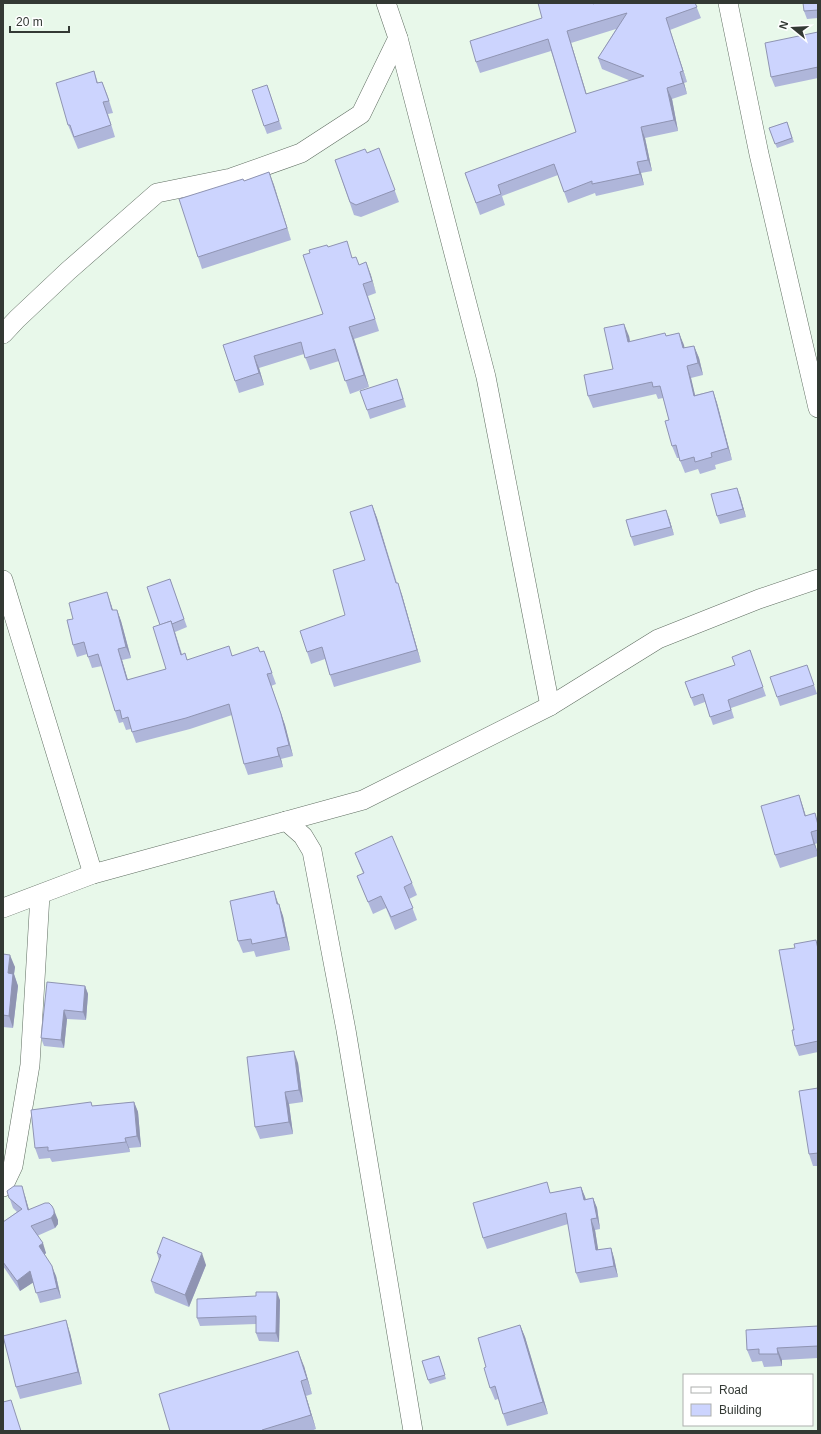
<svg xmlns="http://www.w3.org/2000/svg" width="821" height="1434" font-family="Helvetica,sans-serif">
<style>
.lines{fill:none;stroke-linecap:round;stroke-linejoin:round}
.street-casing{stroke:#606e62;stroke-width:20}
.street{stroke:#fff;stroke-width:19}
.wall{fill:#afb6da;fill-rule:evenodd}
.shaded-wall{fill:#8f94b2}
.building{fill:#ccd4fe;stroke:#8f94b2;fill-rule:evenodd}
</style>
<rect width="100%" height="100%" fill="#e8f8ea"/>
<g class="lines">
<defs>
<g id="street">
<polyline points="728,3 759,154 818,408"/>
<polyline points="398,38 486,377 550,706"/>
<polyline points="3,334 17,319 68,271 157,193 231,178 301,153 361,114 398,38 386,3"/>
<polyline points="3,580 93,874"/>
<polyline points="286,821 303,836 312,851 346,1030 413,1431"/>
<polyline points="3,908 93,874 363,800 550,706 658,639 759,599 818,579"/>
<polyline points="3,1187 13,1166 30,1065 40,895"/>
</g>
</defs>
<use href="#street" class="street-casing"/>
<use href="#street" class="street"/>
</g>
<g class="wall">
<path d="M 695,3 L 701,18 L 670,30 L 687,82 L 684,83 L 687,94 L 672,99 L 678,131 L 645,138 L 652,171 L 641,173 L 644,185 L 596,196 L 595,193 L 568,203 L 558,175 L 502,196 L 505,205 L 480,215 L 465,173 L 576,132 L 551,51 L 480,73 L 476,62 L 542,18 L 593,4 ZM 616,29 L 598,58 L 602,69 L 631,81 L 586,94 L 571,43 Z"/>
<polygon points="818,3 818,18 807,19 804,11"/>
<polygon points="818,32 818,78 775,87 771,77"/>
<polygon points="94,71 98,83 102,82 107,94 113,113 108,114 115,137 78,149 68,125"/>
<polygon points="267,85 282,129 267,134 264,126"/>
<polygon points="787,122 794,142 777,148 769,128"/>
<polygon points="379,148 399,202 361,217 354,215 335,160 367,153"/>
<polygon points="269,172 291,240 202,269 198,257 244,181"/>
<polygon points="328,247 353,258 359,265 366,262 376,293 368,296 379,331 354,339 369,387 350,394 339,361 310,370 304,354 259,368 264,385 239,393 223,345 323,314"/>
<polygon points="679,333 684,348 694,346 699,358 703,375 691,378 695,395 713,391 717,403 732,460 715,465 716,469 700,474 698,469 685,473 679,458 677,458 672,446 669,420 663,398 658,399 656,394 593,408 588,396 613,369 629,336 630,342 666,336"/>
<polygon points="400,387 406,407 370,419 367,410"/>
<polygon points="740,496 746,517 720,524 717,516"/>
<polygon points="372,505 377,518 397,583 402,595 421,662 334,687 330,675 325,659 311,664 307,652 345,615 365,560"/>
<polygon points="669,518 674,535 634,546 631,537"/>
<polygon points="170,579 187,627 175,632 182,654 188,660 260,652 264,651 276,684 271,686 285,725 293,756 281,759 283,767 248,775 244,764 232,715 190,729 136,743 131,729 126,730 123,722 119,723 115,711 102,666 92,668 87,654 77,657 73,645 73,619 111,604 113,610 117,610 121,621 131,658 122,660 128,680 166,669 160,625"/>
<polygon points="750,650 766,696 731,708 734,718 713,725 705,702 694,706 685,682 735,665"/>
<polygon points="810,673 817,694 780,706 777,697"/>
<polygon points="799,795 806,816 818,823 818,843 815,844 818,854 818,856 780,868 775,855"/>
<polygon points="355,853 412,883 417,895 409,899 417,920 395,930 386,908 373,914 362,888 357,876 363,873"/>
<polygon points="278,904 283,916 290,950 256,957 254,951 243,953 238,941"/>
<polygon points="818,944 818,1052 799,1056 795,1046 794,1030"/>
<polygon points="3,954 15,967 14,974 18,986 13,1028 3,1027"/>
<polygon points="85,986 88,994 86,1020 67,1019 64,1048 44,1046 41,1038"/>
<polygon points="298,1063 303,1102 289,1104 293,1134 260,1139 255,1127"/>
<polygon points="818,1088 818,1166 813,1166 809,1154"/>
<polygon points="134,1102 138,1112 141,1147 129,1148 130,1152 52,1162 50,1158 39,1159 35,1148 93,1106"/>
<polygon points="581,1187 586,1199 593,1198 597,1208 600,1229 595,1230 598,1250 611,1248 614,1258 618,1277 580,1283 576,1273 568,1224 487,1249 483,1238 550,1193"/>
<polygon points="7,1191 25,1196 29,1210 58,1220 58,1224 55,1228 37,1236 46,1253 44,1255 56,1276 61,1298 40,1303 33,1282 20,1291 3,1266 3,1222 17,1212 13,1208"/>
<polygon points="157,1253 206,1265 189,1307 155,1293 151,1281 159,1260"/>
<polygon points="280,1300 279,1342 259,1341 256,1333 256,1324 200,1326 197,1318"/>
<polygon points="520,1325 525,1337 548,1414 507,1426 498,1399 495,1400 490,1388 486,1367"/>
<polygon points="818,1326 818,1358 782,1360 782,1366 764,1367 762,1361 752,1362 747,1350"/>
<polygon points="70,1333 82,1384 20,1399 16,1387"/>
<polygon points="439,1356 446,1379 430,1384 428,1380"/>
<polygon points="304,1366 312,1394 306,1396 316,1429 311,1431 170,1431"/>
</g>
<g class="shaded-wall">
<polygon points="666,18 670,30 687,82 683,71"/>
<polygon points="567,31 571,43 590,105 586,94"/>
<polygon points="680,72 684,83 687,94 683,83"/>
<polygon points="667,88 672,99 678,131 674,120"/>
<polygon points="641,127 645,138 652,171 648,160"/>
<polygon points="637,162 641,173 644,185 640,174"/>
<polygon points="269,172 274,185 291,240 287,228"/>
<polygon points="366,262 371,275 376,293 372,281"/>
<polygon points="624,324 629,336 632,354 628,342"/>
<polygon points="349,327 354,339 369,387 364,375"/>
<polygon points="679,333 684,345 687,361 683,348"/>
<polygon points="694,346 699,358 703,375 698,363"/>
<polygon points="254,356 259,368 264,385 259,373"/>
<polygon points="687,366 691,378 698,408 694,396"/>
<polygon points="713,391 717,403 732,460 728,448"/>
<polygon points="737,488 740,496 746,517 743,509"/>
<polygon points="372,505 377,518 400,596"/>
<polygon points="666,510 669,518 674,535 671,527"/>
<polygon points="398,583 402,595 421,662 417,650"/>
<polygon points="107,592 111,604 116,622 112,610"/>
<polygon points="117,610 121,621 131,658 126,647"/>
<polygon points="171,621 175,633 185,666 181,655"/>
<polygon points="118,649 122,660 131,691 127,680"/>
<polygon points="267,674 285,725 293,756 289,745"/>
<polygon points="277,748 281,759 283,767 279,756"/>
<polygon points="799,795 803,807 809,828 805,816"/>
<polygon points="811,832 815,844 818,854 814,844"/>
<polygon points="274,891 278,903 281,917 277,904"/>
<polygon points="279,904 283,916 290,950 286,937"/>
<polygon points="10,955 15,967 14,974 18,986 13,1028 9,1016 8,973"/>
<polygon points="85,986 88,994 86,1020 83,1012"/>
<polygon points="64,1010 67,1019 64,1048 61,1040"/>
<polygon points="294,1051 298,1063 303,1102 299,1090"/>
<polygon points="285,1092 289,1104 293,1134 289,1122"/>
<polygon points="134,1102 138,1112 141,1147 137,1136"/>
<polygon points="125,1138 129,1148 130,1152 126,1142"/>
<polygon points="22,1186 25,1196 32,1220 28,1210"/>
<polygon points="581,1187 585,1197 588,1210 584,1200"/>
<polygon points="593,1198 597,1208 600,1229 597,1218"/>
<polygon points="54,1210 58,1220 58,1224 55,1228 51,1218"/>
<polygon points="591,1219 595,1230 600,1261 596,1250"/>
<polygon points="43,1243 46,1253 42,1257 39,1246"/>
<polygon points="611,1248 614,1258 618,1277 614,1266"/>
<polygon points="202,1253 206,1265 189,1307 185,1295"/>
<polygon points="52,1266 56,1276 61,1298 57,1288"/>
<polygon points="30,1271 34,1282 20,1291 17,1281"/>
<polygon points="277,1292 280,1300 279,1342 276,1333"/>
<polygon points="66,1320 70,1333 82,1384 78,1372"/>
<polygon points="520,1325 525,1337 548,1414 543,1402"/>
<polygon points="777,1348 782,1360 782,1366 778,1354"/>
<polygon points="298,1351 304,1366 312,1394 307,1379"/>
<polygon points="301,1381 306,1396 316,1429 311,1415"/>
</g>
<g class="building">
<path d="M 538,3 L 592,3 L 593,4 L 595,3 L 695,3 L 697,7 L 666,18 L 683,71 L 680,72 L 683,83 L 667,88 L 674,120 L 641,127 L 648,160 L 637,162 L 640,174 L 592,184 L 592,181 L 564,192 L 554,164 L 498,185 L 501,194 L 476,203 L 465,173 L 576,132 L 548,39 L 476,62 L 470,41 L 542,18 ZM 627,13 L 598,58 L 644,76 L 586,94 L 567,31 Z"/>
<polygon points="803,3 818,3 818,10 804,11"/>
<polygon points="818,32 818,67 771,77 765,43"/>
<polygon points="94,71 97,83 102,82 109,101 103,102 111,125 74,137 70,125 68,125 56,83"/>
<polygon points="267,85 279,121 264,126 252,90"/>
<polygon points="787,122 792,138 775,144 769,128"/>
<polygon points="379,148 395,190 356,205 350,202 335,160 365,149 367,153"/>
<polygon points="269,172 287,228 198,257 179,199 243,179 244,181"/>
<polygon points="347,241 352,258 356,257 359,265 366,262 372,281 363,284 375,319 349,327 364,375 345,381 335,349 305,358 301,342 254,356 259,373 235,381 223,345 323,314 303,255 310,253 309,250 327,245 328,247"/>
<polygon points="624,324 628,342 665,333 666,336 679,333 683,348 694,346 698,363 687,366 694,396 713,391 728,448 711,453 712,457 695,462 694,457 680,461 676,445 672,446 665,421 669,420 660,386 653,387 652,382 588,396 584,375 613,369 604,328"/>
<polygon points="397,379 403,399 367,410 360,391"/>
<polygon points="737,488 743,509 717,516 711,494"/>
<polygon points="372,505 396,583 398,583 417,650 330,675 322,647 307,652 300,631 345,615 333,570 365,560 350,512"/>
<polygon points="666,510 671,527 631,537 626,520"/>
<polygon points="170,579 184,619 172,624 171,621 160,625 147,587"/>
<polygon points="107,592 112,610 117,610 126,647 118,649 127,680 166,669 153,627 171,621 181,655 185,653 187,660 229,646 232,656 258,647 260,652 264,651 272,673 267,674 281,714 289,745 277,748 279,756 244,764 229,704 186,718 132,732 128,717 122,719 120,710 115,711 98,654 88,657 84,642 73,645 67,620 73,619 69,603"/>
<polygon points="750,650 763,687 728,700 731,710 710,717 703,694 691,698 685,682 735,665 732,657"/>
<polygon points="807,665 814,685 777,697 770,677"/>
<polygon points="799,795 805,816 815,813 818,825 818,830 811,832 814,844 775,855 761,806"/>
<polygon points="392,836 412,883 404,887 413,908 391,917 381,896 368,902 357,876 364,873 355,853"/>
<polygon points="274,891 277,904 279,904 286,937 252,944 251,939 238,941 230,901"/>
<polygon points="816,940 818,949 818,1041 795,1046 792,1030 794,1030 779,950 795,948 794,944"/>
<polygon points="3,954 10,955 8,973 13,974 9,1016 3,1015"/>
<polygon points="47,982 85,986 83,1012 64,1010 61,1040 41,1038"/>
<polygon points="294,1051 299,1090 285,1092 289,1122 255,1127 247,1057"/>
<polygon points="818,1088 818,1153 809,1154 799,1091"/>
<polygon points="91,1102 92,1106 134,1102 137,1136 125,1138 126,1142 48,1151 48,1147 35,1148 31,1110"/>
<polygon points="547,1182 550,1193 581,1187 584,1200 593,1198 597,1218 591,1219 596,1250 611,1248 614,1266 576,1273 566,1213 483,1238 473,1203"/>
<polygon points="14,1186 22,1186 28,1210 45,1203 49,1203 52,1206 54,1210 54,1214 51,1218 31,1226 43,1243 39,1246 52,1266 57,1288 36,1293 30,1271 17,1281 3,1262 3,1222 22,1209 9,1198 7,1191"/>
<polygon points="163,1237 202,1253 185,1295 151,1281 161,1255 157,1253"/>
<polygon points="256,1292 277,1292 276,1333 256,1333 256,1316 197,1318 197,1299 256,1296"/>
<polygon points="66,1320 78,1372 16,1387 3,1336"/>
<polygon points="520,1325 543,1402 503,1414 495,1386 490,1388 484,1368 486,1367 478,1338"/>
<polygon points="818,1326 818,1346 777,1348 778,1354 759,1354 759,1349 747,1350 746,1330"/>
<polygon points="298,1351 307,1379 301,1381 311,1415 262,1430 263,1431 170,1431 159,1394"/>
<polygon points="439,1356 445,1375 428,1380 422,1361"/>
<polygon points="11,1400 21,1431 3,1431 3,1402"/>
</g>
<rect width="821" height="1434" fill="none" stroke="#333934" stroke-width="8"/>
<rect x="683" y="1374" width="130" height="52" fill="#ffffff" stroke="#adb0ae"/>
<rect x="691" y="1387" width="20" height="6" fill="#ffffff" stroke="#adb0ae"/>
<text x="719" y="1394" font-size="12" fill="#333934">Road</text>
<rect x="691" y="1404" width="20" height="12" fill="#ccd4fe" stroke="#adb0ae"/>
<text x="719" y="1414" font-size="12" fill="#333934">Building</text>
<g transform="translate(793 28) rotate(288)" stroke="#ffffff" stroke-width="3" paint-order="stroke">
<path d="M0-3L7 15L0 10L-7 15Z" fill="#333934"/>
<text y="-6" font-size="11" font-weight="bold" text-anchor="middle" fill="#333934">N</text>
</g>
<path d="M10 26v6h59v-6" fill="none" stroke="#333934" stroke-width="2"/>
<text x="16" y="26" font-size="12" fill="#333934" stroke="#ffffff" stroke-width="3" paint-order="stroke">20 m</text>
</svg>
